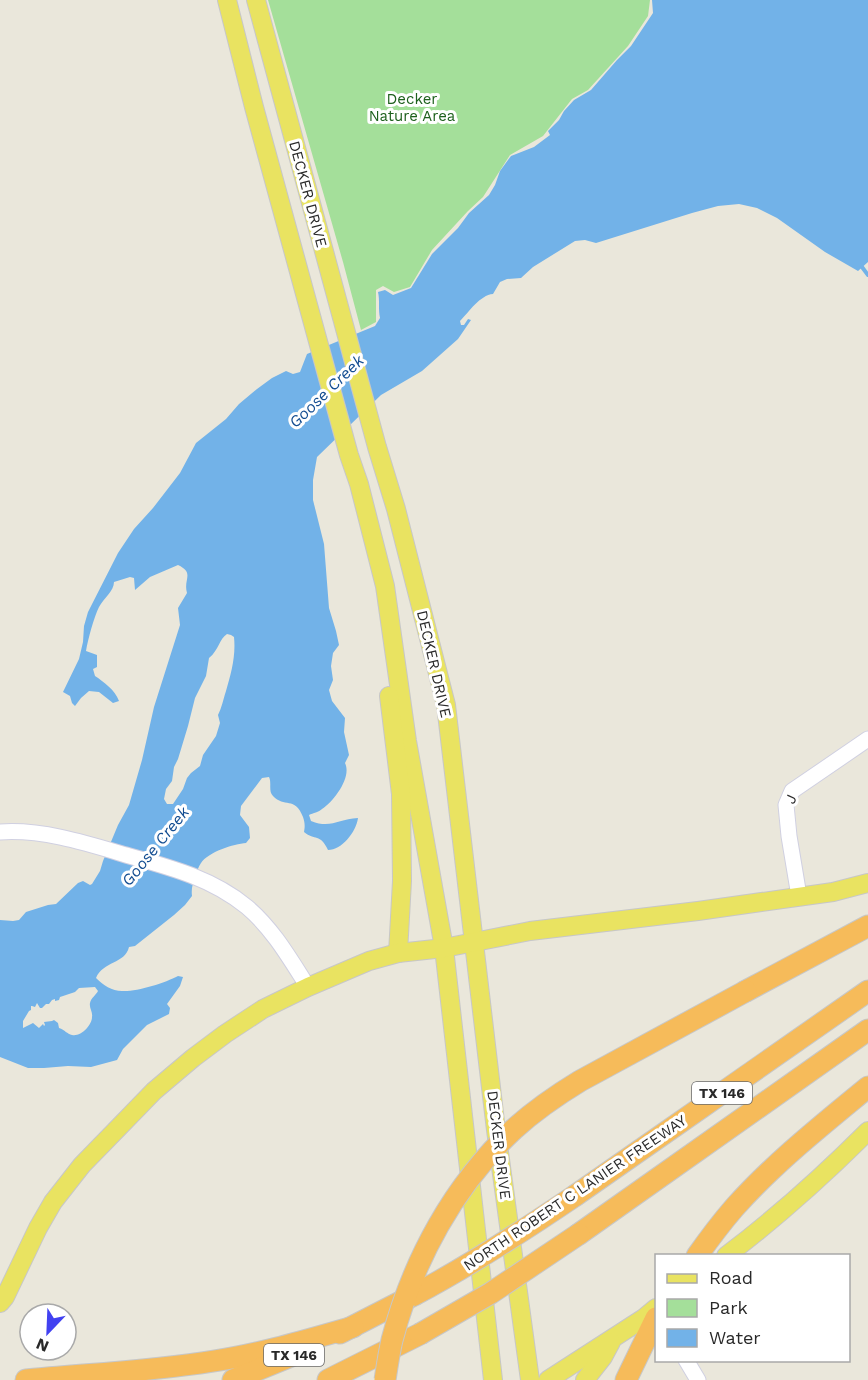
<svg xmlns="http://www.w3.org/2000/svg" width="868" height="1380" font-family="'Work Sans',sans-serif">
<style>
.green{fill:#a4df9a}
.water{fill:#72b2e8;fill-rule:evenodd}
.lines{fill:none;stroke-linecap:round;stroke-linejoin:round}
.stream{stroke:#72b2e8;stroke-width:4}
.minor-casing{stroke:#d0d0e1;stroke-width:17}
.major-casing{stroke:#c7c7c7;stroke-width:20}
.highway-casing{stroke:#c7c7c7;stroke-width:23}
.minor{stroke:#fff;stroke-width:15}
.major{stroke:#e9e361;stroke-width:18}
.highway{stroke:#f6bb5a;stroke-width:21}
.highway-bridge-casing{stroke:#c7c7c7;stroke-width:23;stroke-linecap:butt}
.highway-bridge{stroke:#f6bb5a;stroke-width:21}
.labels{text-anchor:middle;stroke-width:6;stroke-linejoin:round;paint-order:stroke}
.shield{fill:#fff;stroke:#696969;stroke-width:1.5}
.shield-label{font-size:14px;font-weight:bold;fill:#292929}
.park-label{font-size:15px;fill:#1e611d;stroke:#fff}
.street-label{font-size:15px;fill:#292929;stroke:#fff}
.water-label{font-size:16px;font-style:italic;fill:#144e92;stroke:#fff}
</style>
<rect width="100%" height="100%" fill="#eae7db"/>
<polygon class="green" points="268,0 650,0 648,16 628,46 588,90 572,99 543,136 510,155 483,197 468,211 432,250 410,287 394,292 383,286 376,290 376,322 361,330 343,262"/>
<path class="water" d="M 652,0 L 868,0 L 868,262 L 858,271 L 825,252 L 777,218 L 757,208 L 739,204 L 718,206 L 692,213 L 596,243 L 585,240 L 575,241 L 533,267 L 521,278 L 507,279 L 500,282 L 493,294 C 480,295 469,312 460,321 L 461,325 L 464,325 L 468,319 L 471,320 L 458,339 L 422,371 L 381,395 L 317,457 L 313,480 L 313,500 L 324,544 L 329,608 L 336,631 L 339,645 L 333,653 L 331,666 L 333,680 L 329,690 L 332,701 L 345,718 L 344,732 L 349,755 L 345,763 C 352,777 334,801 322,809 C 319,812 313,813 309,815 L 311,821 C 331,829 338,819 358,818 C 356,832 342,850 328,850 C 320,833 315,841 304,832 C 305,826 305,823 303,817 C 295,796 284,808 273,796 C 268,791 272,783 269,777 L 262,778 L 241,806 L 240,815 L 249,827 L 250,838 L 246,843 C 234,844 208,852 201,863 C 198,867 197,872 195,877 C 193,884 191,888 192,896 L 185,905 L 174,915 L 140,942 L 135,946 L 129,947 C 125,964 103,961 96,978 C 103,985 112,991 122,991 C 136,992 165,983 178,976 L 183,977 L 180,986 L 167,1004 L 170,1008 L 169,1014 L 147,1025 L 123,1049 L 117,1060 L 91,1067 L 68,1066 L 44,1068 L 28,1068 L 0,1057 L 0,920 L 13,921 L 19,920 L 26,912 L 48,905 L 56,904 L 78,883 L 83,881 L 90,885 L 92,884 L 100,871 L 103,861 L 118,825 L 129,805 L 142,760 L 154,707 L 180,625 L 178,608 L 187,593 C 183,579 195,573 178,565 L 150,577 L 135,590 L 134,578 L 130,577 L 114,582 C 114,591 104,598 99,607 C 94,617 88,639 86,651 L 97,655 L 97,667 L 93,669 L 95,676 C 104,682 115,690 119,701 L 113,703 L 99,692 L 89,691 L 81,698 L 75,706 L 72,703 L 70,696 L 63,692 L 79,659 L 83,642 L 84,626 L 88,612 L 118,553 L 134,529 L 153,508 L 180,473 L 196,443 L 226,419 L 239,404 L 257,389 L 272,378 L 286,371 L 293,374 L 300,372 L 307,354 L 375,326 L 380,318 C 378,309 380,301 378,292 L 385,290 L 393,295 L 411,288 L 432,254 L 458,228 L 469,213 L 489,195 L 495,185 L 500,171 L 511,156 L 534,147 L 550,135 L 548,131 L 559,120 L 564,111 L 574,100 L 591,90 L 617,60 L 631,46 L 653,13 ZM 227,634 L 231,635 L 234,637 C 236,656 231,674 226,691 C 223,700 222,707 218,715 L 220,723 L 216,736 L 203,755 L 200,766 L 191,773 L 187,778 L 183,789 L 173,804 L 167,804 L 164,799 L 166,789 L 172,781 L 174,767 L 178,759 L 188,726 L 195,698 L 206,676 L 209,658 C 219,650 219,639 227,634 ZM 95,987 L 98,991 C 96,995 91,998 90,1003 C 89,1008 93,1012 92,1017 C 92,1025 81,1037 72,1035 C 67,1034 65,1030 59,1028 L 58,1023 L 54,1020 L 52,1021 L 44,1022 L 45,1025 L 44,1026 L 43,1024 L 39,1028 L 33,1023 L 23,1028 L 23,1021 L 29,1011 L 31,1010 L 31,1006 L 32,1006 L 35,1007 L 37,1003 L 40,1008 L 42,1008 L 46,1004 L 49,1004 L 52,1000 L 55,999 L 55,1001 L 59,1000 L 60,997 L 75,992 L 79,988 Z"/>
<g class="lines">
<polyline class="stream" points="862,267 868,275"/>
<defs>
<g id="minor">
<path d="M 0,832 C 42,829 86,843 126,855 C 169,867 212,878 247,907 C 273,929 290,959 308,987"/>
<polyline points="799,896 789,836 786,805 792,791 868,739"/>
<polyline points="686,1360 698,1380"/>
</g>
<g id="major">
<polyline points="227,0 254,107 349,455 359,484 385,586 407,741 444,948 493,1380"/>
<polyline points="256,0 377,447 396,509 446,705 496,1130 530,1380"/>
<polyline points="389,696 401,794 402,881 398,953"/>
<path d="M 726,1256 C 776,1218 823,1176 868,1131"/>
<polyline points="0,1303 5,1297 38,1228 53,1202 82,1165 121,1125 154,1091 193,1058 225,1034 263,1009 308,987 369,961 398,953 444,948 530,931 698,911 833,892 868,883"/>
<polyline points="548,1380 644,1318 656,1308"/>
<polyline points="585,1380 603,1357 611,1342"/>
</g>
<g id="highway">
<polyline points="746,991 868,926"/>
<polyline points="576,1195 868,991"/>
<polyline points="579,1234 868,1030"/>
<path d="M 697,1256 C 709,1239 721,1223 734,1208 C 774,1163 822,1125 868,1087"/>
<polyline points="340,1333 414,1295"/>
<path d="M 26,1380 C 88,1374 152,1371 214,1361 C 261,1354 307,1340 353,1327"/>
<polyline points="233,1380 296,1354"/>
<polyline points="328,1380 420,1334"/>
<polyline points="626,1380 656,1318"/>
</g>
</defs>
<use href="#minor" class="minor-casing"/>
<use href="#major" class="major-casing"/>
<use href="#highway" class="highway-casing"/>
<use href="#minor" class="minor"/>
<use href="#major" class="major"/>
<use href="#highway" class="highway"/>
<defs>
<g id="highway-bridge">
<path d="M 414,1295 C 471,1265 523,1231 576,1195"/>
<polyline points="420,1334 491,1293 579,1234"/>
<path d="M 385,1380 C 387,1367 389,1353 392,1340 C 413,1260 454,1185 514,1129 C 534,1111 557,1095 580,1081 L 746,991"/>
</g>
</defs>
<use href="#highway-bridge" class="highway-bridge-casing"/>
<use href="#highway-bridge" class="highway-bridge"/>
</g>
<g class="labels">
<g class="shield">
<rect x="692" y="1082" width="60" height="22" rx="4.5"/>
<rect x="264" y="1344" width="60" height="22" rx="4.5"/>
</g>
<g class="shield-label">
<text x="722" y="1098">TX 146</text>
<text x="294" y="1360">TX 146</text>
</g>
<g class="park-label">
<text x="412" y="104">Decker<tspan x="412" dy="17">Nature Area</tspan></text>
</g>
<g class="street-label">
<text transform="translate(308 194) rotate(75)" y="5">DECKER DRIVE</text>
<text transform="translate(434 664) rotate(77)" y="5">DECKER DRIVE</text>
<text transform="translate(791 799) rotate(-66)" y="5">J</text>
<text transform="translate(499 1145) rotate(83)" y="5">DECKER DRIVE</text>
<text transform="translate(575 1193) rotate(-34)" y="5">NORTH ROBERT C LANIER FREEWAY</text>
</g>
<g class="water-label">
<text transform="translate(326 391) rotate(-44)" y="6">Goose Creek</text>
<text transform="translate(155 846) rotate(-51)" y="6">Goose Creek</text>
</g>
</g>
<rect x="655" y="1254" width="195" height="108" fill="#ffffff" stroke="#a9a9a9" stroke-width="1.5"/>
<rect x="667" y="1274" width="30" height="9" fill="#e9e361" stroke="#a9a9a9" stroke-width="1.5"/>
<text x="709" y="1284" font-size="18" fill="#292929">Road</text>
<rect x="667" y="1299" width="30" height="18" fill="#a4df9a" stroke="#a9a9a9" stroke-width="1.5"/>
<text x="709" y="1314" font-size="18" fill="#292929">Park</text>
<rect x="667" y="1329" width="30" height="18" fill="#72b2e8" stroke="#a9a9a9" stroke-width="1.5"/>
<text x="709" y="1344" font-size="18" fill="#292929">Water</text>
<g transform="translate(48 1332) rotate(203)"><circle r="28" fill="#ffffff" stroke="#a9a9a9" stroke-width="1.5"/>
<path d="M0-4.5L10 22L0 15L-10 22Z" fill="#4242f1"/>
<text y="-9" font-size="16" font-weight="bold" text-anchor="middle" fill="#292929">N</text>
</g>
</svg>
